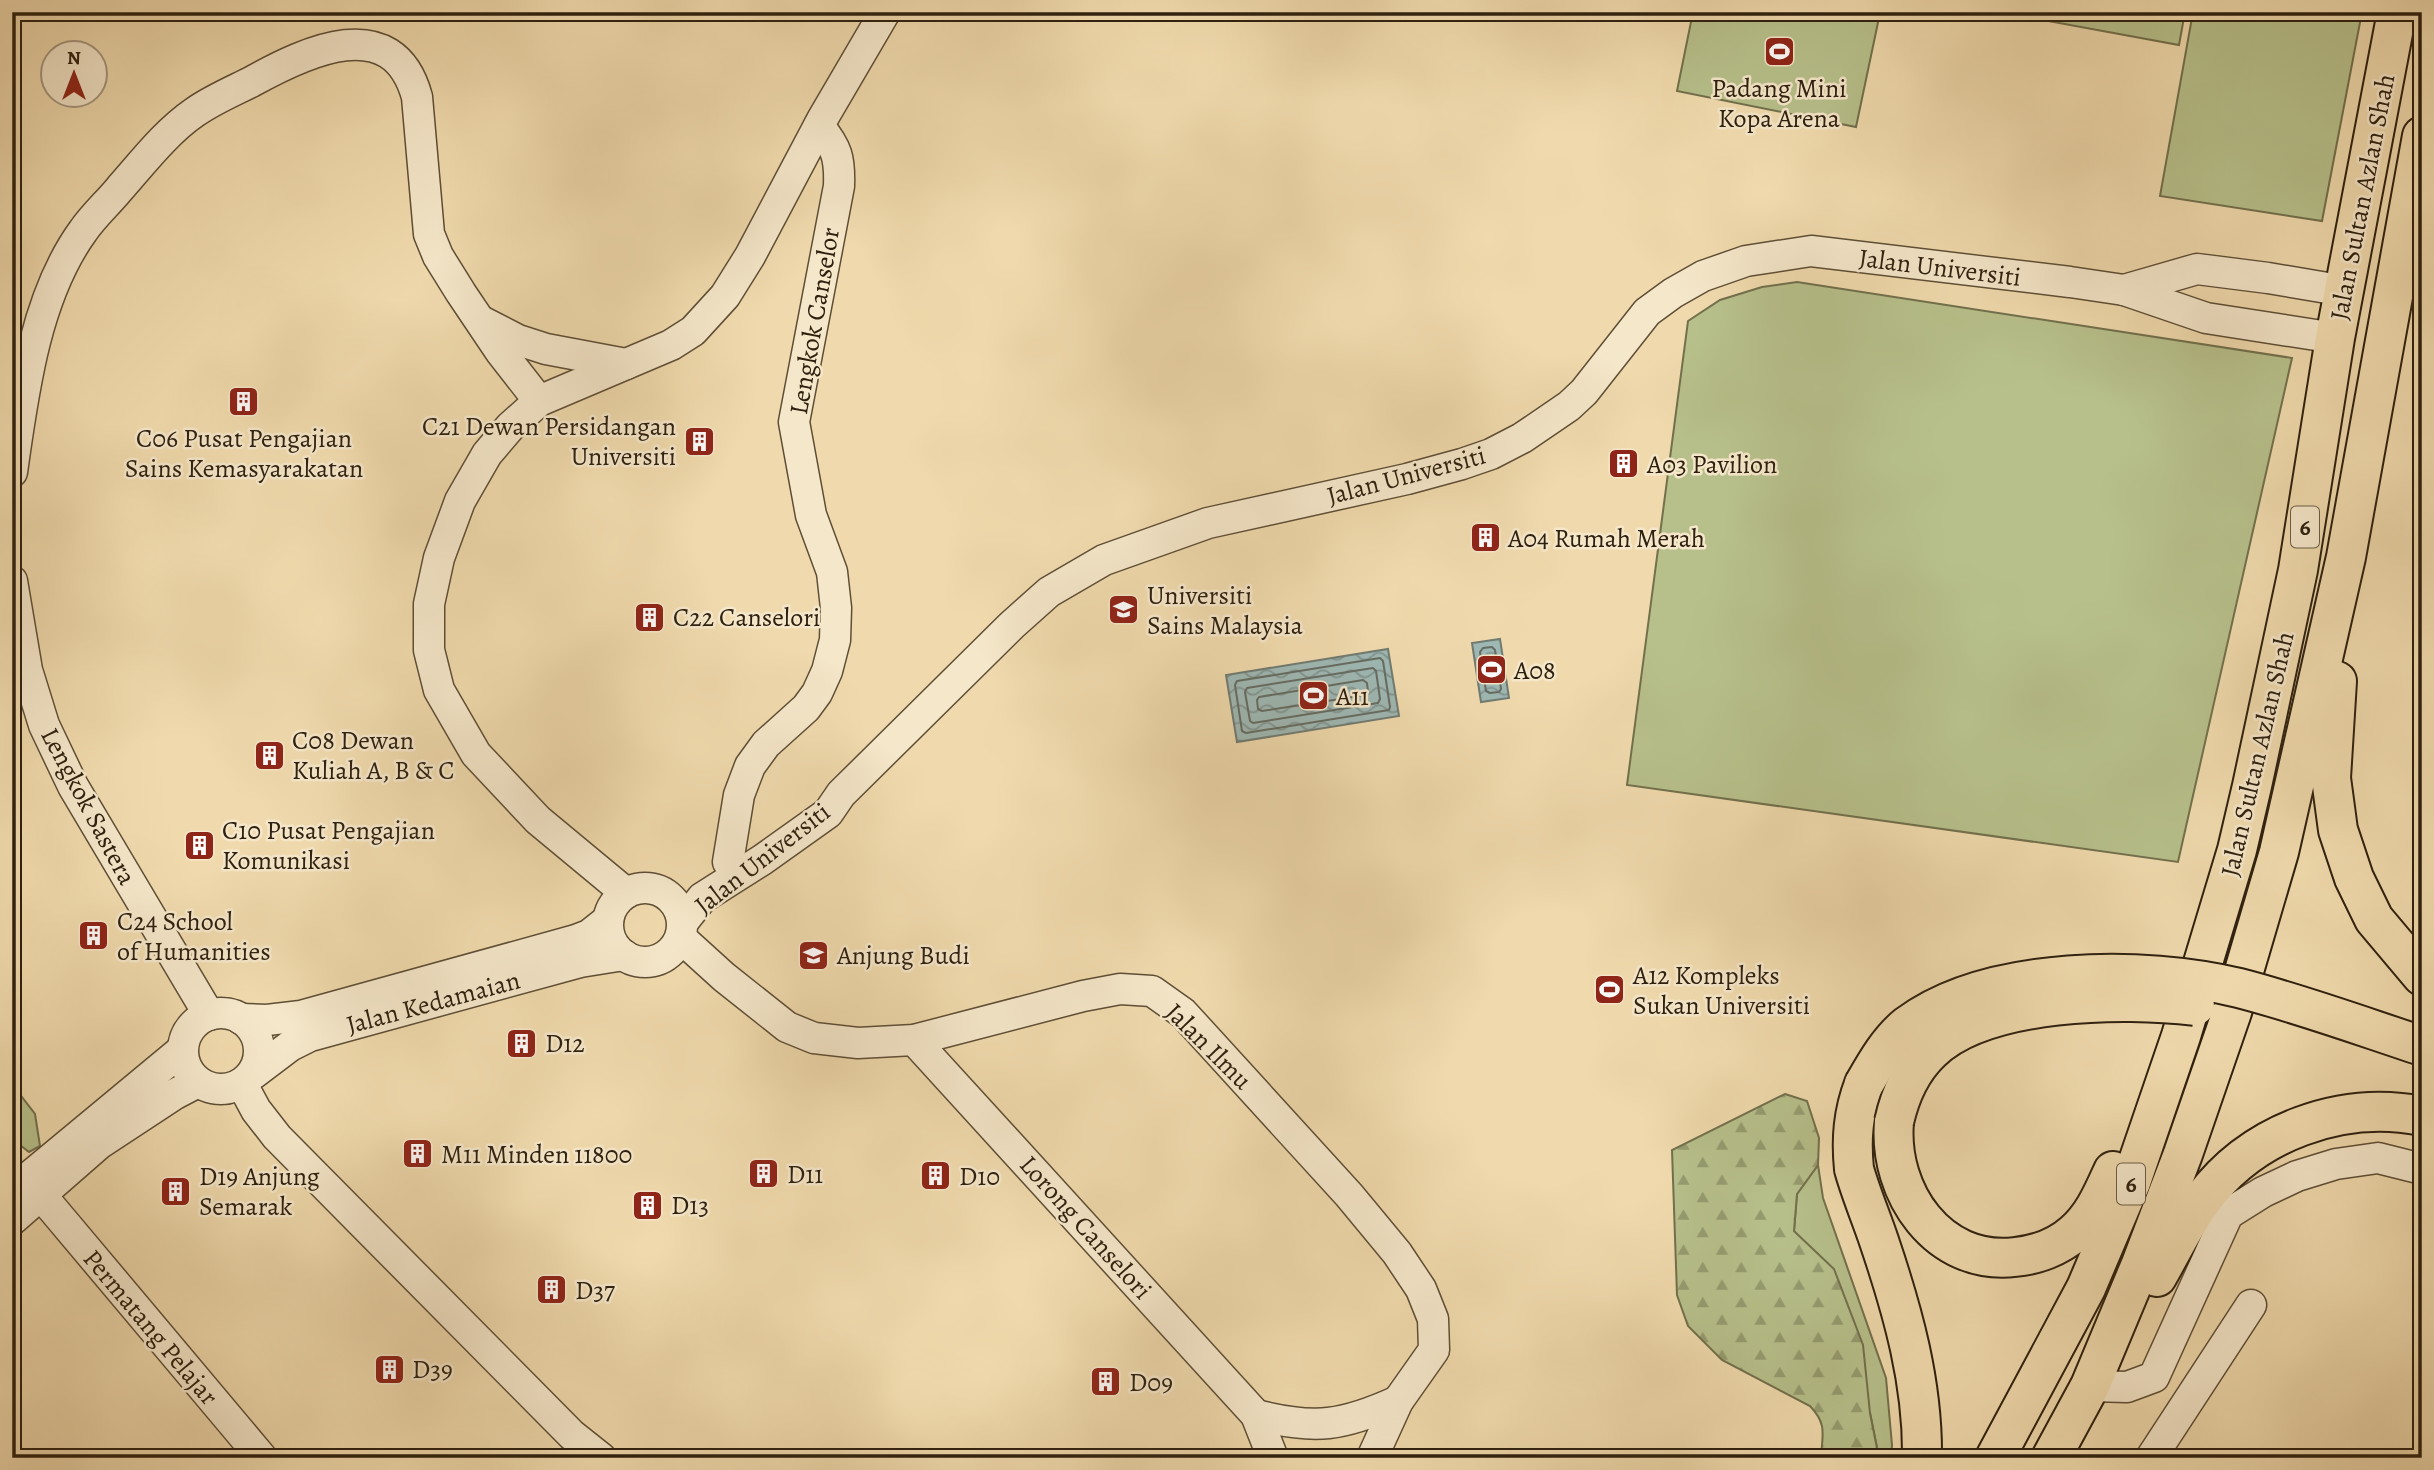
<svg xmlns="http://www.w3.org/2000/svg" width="2434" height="1470" font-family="Alegreya,serif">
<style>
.green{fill:#b7c08b;stroke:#72704d;stroke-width:2}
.forest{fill:url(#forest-firs);stroke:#72704d;stroke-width:2}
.water{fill:url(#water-waves);stroke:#717b72;stroke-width:2}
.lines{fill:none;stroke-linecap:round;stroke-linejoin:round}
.shore{stroke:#666c62;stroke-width:2}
.minor-casing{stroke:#5e4e36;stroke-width:33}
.highway-casing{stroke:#2e200f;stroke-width:42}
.minor{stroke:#f5e7ca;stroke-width:30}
.highway{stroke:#f0daad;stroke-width:38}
.highway-bridge-casing{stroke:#2e200f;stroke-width:42;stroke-linecap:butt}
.highway-bridge{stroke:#f0daad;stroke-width:38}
.labels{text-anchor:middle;stroke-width:5;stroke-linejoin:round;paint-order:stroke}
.shield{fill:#f5e7ca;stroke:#6a5c47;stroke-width:2}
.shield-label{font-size:24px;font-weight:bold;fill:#2e200f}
.poi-label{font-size:26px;fill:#2e200f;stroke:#f5e7ca;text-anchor:start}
.street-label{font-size:26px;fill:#2e200f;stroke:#f5e7ca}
</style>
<defs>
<pattern id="forest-firs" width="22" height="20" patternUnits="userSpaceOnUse" patternTransform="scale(1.75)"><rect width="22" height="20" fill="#b7c08b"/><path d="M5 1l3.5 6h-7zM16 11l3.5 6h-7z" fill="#959c70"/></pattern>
<pattern id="water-waves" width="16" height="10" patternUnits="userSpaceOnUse" patternTransform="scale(1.75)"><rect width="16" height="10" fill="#9eb8b4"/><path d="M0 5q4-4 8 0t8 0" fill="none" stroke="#819591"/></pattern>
</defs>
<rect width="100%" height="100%" fill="#f0daad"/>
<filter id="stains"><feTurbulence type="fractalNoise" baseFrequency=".00286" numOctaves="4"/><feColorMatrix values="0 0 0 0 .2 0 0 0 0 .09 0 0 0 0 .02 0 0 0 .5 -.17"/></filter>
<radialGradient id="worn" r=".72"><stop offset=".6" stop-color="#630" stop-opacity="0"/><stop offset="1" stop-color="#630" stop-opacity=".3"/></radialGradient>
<g class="green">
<polygon points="1693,12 1880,13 1856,127 1677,91"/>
<polygon points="1999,12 2185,12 2179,45"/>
<polygon points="2193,12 2362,12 2322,221 2160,196"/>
<polygon points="1797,282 2292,358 2178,862 1627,785 1688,321 1720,300 1762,287"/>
<polygon points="12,1084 35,1114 40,1146 29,1152 20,1145 16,1149 12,1144"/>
<polygon points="1818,1165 1823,1198 1886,1378 1892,1445 1891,1458 1879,1458 1870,1413 1794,1231 1797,1194"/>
</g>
<path class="forest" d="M 1785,1094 L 1807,1101 L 1819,1138 L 1818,1165 L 1797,1194 L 1794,1231 L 1834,1269 L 1863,1345 L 1870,1413 L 1879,1458 L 1821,1458 C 1822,1435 1828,1425 1810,1406 L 1722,1360 L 1688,1326 L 1677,1295 L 1672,1150 Z"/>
<g class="water">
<polygon points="1500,639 1509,698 1481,702 1472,643"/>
<polygon points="1388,649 1399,716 1237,742 1226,675"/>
</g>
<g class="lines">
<g class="shore">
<polygon points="1492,647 1495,650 1501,689 1499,692 1490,693 1486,691 1480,652 1483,648"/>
<polygon points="1380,658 1383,661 1390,707 1389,710 1246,733 1242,731 1235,685 1237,681"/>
<polygon points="1373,668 1376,671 1380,699 1378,703 1253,723 1250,721 1245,692 1247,688"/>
<polygon points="1363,680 1367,683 1368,692 1366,695 1262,711 1258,709 1257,700 1259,697"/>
</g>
<defs>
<g id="minor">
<polyline points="2124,290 2197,269 2268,278 2345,291"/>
<polyline points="483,322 518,340 546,349 626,364"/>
<path d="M 12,472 C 23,394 35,297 83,231 C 94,215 109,202 121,187 C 144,161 166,132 195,112 C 212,100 233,91 251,82 C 305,52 393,9 417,97 L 429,234 L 438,256 L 461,293 L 500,351 L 539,401"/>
<polyline points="12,581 27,670 44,725 73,786 209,1015"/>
<path d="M 728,862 L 739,795 L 750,766 L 766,744 L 806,708 L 817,693 L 827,671 L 835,640 L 836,608 L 832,572 L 811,515 L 794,422 L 839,186 C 840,158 837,148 819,126"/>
<circle cx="645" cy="925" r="37"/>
<polyline points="626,893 538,820 476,754 439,690 429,650 429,604 439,558 460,501 487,454 510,427 539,401 671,345 693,331 725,296 750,256 823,118 885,12"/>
<polyline points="683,922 702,898 762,860 828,813 841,794 1012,625 1049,592 1104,560 1208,523 1407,479 1462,464 1491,454 1522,438 1569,406 1584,392 1647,312 1673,293 1703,276 1746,261 1811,251 2070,282 2124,290 2206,318 2335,338"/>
<polyline points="681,938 724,977 787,1027 814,1038 858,1043 914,1040 1083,996 1120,989 1152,991 1183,1013 1349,1195 1397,1253 1421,1289 1433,1319 1434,1350 1398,1401 1372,1458"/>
<circle cx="221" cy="1051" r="38"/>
<polyline points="241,1019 267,1020 301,1016 576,940 589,935 608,920"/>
<polyline points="914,1040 1256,1415 1273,1458"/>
<polyline points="253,1074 290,1046 310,1036 580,962 624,955"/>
<polyline points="242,1084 256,1110 277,1137 572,1435 601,1458"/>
<polyline points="12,1191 182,1050"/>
<polyline points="41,1195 262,1458"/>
<polyline points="12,1220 99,1144 175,1094 198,1082"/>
<polyline points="2090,1386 2127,1387 2154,1377 2228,1214 2263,1192 2297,1176 2336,1164 2378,1158 2422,1169"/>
<path d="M 1256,1415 C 1315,1430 1343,1426 1398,1401"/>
<polyline points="2151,1458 2251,1305"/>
</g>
<g id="highway">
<polyline points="2337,681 2331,778 2338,830 2354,878 2374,919 2422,976"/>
<path d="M 1864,1084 C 1853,1113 1851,1139 1854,1169 C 1861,1194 1871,1217 1879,1241 C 1903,1312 1923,1383 1922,1458"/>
<path d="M 1894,1122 C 1888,1192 1938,1266 2015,1257 C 2036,1255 2058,1247 2074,1233 C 2093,1217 2103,1193 2113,1171"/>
<path d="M 2157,1277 C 2172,1251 2185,1223 2203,1199 C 2253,1132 2341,1100 2422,1116"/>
<polyline points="1995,1458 2086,1288 2131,1182 2181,1036 2237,850 2252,786 2298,570 2335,338 2397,12"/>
<polyline points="2051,1458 2090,1386 2141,1264 2183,1154 2232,1012 2279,852 2346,557 2422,136"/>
</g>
</defs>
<use href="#minor" class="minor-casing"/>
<use href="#highway" class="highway-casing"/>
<use href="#minor" class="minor"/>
<use href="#highway" class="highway"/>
<defs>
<g id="highway-bridge">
<path d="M 1864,1084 C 1876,1063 1889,1040 1908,1025 C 1989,965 2145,965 2239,988 C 2301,1004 2361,1026 2422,1046"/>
<path d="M 1894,1122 C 1900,1095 1911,1070 1931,1051 C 1985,999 2124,997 2195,1006"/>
</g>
</defs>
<use href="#highway-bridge" class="highway-bridge-casing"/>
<use href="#highway-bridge" class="highway-bridge"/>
</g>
<defs>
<symbol id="stadium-square" viewBox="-11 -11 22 22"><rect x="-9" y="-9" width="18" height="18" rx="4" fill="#8f2418" stroke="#f5e7ca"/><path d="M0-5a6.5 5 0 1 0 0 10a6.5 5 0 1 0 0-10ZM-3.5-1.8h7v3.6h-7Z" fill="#fff"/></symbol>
<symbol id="building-square" viewBox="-11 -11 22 22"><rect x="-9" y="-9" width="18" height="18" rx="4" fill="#8f2418" stroke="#f5e7ca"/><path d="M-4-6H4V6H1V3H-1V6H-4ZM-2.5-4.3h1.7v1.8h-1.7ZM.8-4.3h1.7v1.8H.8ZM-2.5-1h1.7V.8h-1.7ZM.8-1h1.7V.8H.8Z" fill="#fff"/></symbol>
<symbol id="university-square" viewBox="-11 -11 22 22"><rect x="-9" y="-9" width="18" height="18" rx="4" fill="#8f2418" stroke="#f5e7ca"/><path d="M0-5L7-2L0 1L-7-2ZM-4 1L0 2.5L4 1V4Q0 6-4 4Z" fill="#fff"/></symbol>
</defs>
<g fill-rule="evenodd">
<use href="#stadium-square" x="1762" y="34" width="35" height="35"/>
<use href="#building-square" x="226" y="384" width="35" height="35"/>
<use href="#building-square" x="682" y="424" width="35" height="35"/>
<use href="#building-square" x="1606" y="446" width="35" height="35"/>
<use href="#building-square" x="1468" y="520" width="35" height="35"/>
<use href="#university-square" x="1106" y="592" width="35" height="35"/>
<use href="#building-square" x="632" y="600" width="35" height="35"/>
<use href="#stadium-square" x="1474" y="652" width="35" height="35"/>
<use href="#stadium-square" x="1296" y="678" width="35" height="35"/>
<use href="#building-square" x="252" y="738" width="35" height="35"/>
<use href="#building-square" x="182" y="828" width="35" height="35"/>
<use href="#building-square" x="76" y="918" width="35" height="35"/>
<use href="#university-square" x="796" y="938" width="35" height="35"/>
<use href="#stadium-square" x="1592" y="972" width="35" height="35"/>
<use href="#building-square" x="504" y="1026" width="35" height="35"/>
<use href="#building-square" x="400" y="1136" width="35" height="35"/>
<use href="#building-square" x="746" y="1156" width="35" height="35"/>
<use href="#building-square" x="918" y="1158" width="35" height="35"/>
<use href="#building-square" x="158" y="1174" width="35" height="35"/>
<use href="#building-square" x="630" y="1188" width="35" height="35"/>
<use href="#building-square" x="534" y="1272" width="35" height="35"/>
<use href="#building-square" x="372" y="1352" width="35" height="35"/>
<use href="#building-square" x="1088" y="1364" width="35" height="35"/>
</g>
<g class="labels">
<g class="shield">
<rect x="2291" y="506.5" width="28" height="41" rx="5"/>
<rect x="2117" y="1163.5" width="28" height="41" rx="5"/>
</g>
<g class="shield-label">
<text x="2305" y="535">6</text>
<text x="2131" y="1192">6</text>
</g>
<g class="poi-label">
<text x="1779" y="97" text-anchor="middle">Padang Mini<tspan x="1779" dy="30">Kopa Arena</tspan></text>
<text x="676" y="435" text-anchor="end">C21 Dewan Persidangan<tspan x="676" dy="30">Universiti</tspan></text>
<text x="244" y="447" text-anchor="middle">C06 Pusat Pengajian<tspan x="244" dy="30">Sains Kemasyarakatan</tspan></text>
<text x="1647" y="473">A03 Pavilion</text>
<text x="1508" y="547">A04 Rumah Merah</text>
<text x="1147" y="604">Universiti<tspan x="1147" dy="30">Sains Malaysia</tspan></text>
<text x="673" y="626">C22 Canselori</text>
<text x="1514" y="679">A08</text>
<text x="1336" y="705">A11</text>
<text x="292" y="749">C08 Dewan<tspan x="292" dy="30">Kuliah A, B &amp; C</tspan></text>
<text x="222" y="839">C10 Pusat Pengajian<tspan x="222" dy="30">Komunikasi</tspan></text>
<text x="117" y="930">C24 School<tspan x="117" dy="30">of Humanities</tspan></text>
<text x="837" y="964">Anjung Budi</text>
<text x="1633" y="984">A12 Kompleks<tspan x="1633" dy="30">Sukan Universiti</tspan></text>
<text x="545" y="1052">D12</text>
<text x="441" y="1163">M11 Minden 11800</text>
<text x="787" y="1183">D11</text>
<text x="199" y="1185">D19 Anjung<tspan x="199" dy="30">Semarak</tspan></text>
<text x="959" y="1185">D10</text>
<text x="671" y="1214">D13</text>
<text x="575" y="1299">D37</text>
<text x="412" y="1378">D39</text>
<text x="1129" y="1391">D09</text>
</g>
<g class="street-label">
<text transform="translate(2362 197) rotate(-79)" y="9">Jalan Sultan Azlan Shah</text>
<text transform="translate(1940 267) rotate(7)" y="9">Jalan Universiti</text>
<text transform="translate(814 321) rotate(-80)" y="9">Lengkok Canselor</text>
<text transform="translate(1406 475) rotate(-15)" y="9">Jalan Universiti</text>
<text transform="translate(2257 754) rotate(-77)" y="9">Jalan Sultan Azlan Shah</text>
<text transform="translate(89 806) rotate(62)" y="9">Lengkok Sastera</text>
<text transform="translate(762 858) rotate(-38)" y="9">Jalan Universiti</text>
<text transform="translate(433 1002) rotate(-15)" y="9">Jalan Kedamaian</text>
<text transform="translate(1209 1046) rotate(45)" y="9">Jalan Ilmu</text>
<text transform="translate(1086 1227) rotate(48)" y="9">Lorong Canselori</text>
<text transform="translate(151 1327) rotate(50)" y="9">Permatang Pelajar</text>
</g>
</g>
<rect width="2434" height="1470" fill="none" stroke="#f0daad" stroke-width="42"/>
<rect x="14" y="14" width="2406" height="1442" fill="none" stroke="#2e200f" stroke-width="3.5"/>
<rect x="21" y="21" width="2392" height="1428" fill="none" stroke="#2e200f" stroke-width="2"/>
<g transform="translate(74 74)"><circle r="33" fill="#f5e7ca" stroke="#a5977f" stroke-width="2"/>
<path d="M0-5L12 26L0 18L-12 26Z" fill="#8f2418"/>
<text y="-10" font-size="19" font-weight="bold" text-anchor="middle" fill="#2e200f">N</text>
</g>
<rect width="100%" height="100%" filter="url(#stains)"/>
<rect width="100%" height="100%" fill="url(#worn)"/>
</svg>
